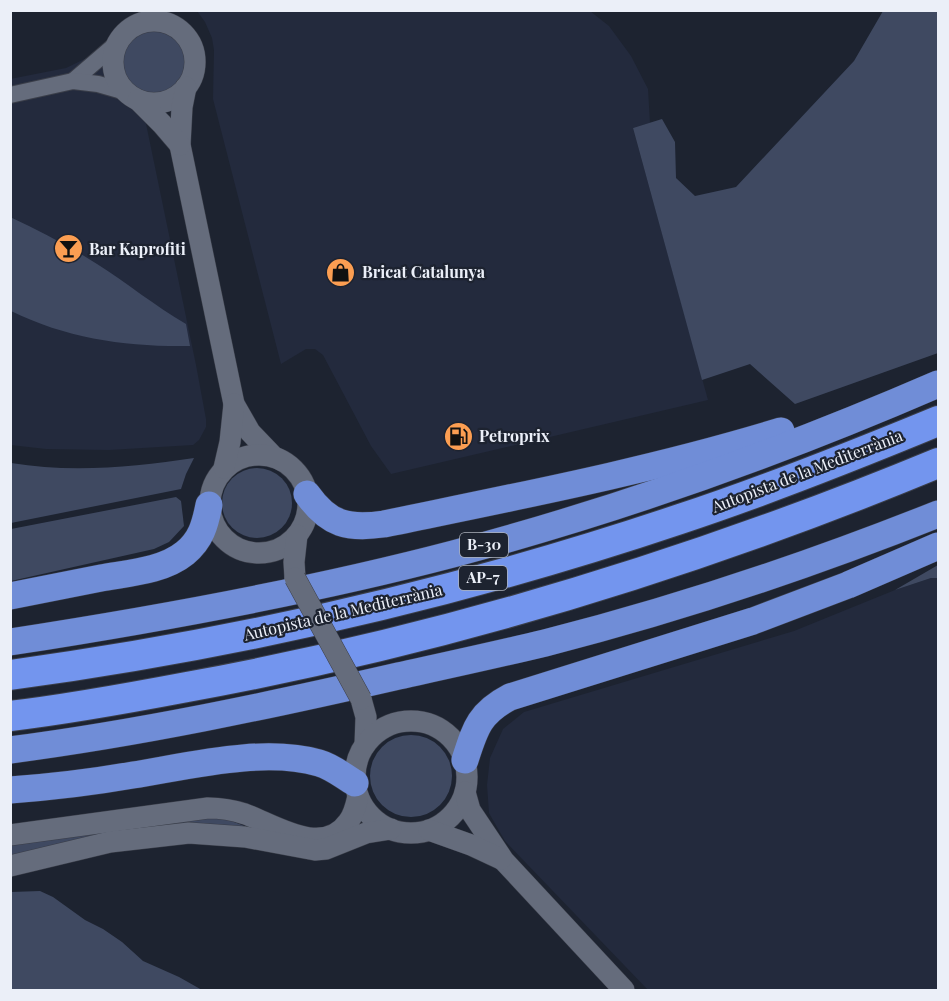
<svg xmlns="http://www.w3.org/2000/svg" width="949" height="1001" font-family="'Playfair Display',serif">
<style>
.built{fill:#232a3d}
.green{fill:#3f4961}
.lines{fill:none;stroke-linecap:round;stroke-linejoin:round}
.minor-casing{stroke:#3a3e49;stroke-width:18}
.tertiary-casing{stroke:#3a3e49;stroke-width:22}
.trunk-casing{stroke:#3a3e49;stroke-width:28}
.motorway-casing{stroke:#3a3e49;stroke-width:32}
.minor{stroke:#656c7c;stroke-width:16}
.tertiary{stroke:#656c7c;stroke-width:21}
.trunk{stroke:#708dd7;stroke-width:27}
.motorway{stroke:#7395ee;stroke-width:30}
.tertiary-bridge-casing{stroke:#3a3e49;stroke-width:22;stroke-linecap:butt}
.tertiary-bridge{stroke:#656c7c;stroke-width:21}
.labels{text-anchor:middle;stroke-width:4.5;stroke-linejoin:round;paint-order:stroke}
.shield{fill:#1d2330;stroke:#adb2bc;stroke-width:1.5}
.shield-label{font-size:15px;font-weight:bold;fill:#ebeff8}
.poi-label{font-size:16px;font-weight:bold;fill:#ebeff8;stroke:#1d2330;text-anchor:start}
.street-label{font-size:16px;fill:#ebeff8;stroke:#1d2330}
</style>
<rect width="100%" height="100%" fill="#1d2330"/>
<g class="built">
<polygon points="197,11 590,11 609,26 631,56 648,89 650,123 633,128 708,400 391,474 371,446 323,355 315,349 306,349 281,364 213,99 214,50 212,38 205,22"/>
<polygon points="101,51 107,79 144,114 196,365 206,419 206,427 199,440 193,445 109,450 46,449 11,445 10,79 66,68"/>
<polygon points="931,578 938,578 938,990 648,990 505,841 489,813 487,785 490,758 503,729 524,712 794,631 895,590"/>
</g>
<g class="green">
<polygon points="883,11 938,11 938,353 795,404 750,364 702,380 633,128 662,119 675,142 676,178 695,196 736,187 854,61"/>
<circle cx="155" cy="62" r="32"/>
<path d="M 10,217 C 40,231 69,246 97,264 C 127,283 155,306 186,324 L 190,346 C 127,347 68,339 11,311 Z"/>
<path d="M 194,458 L 186,474 L 181,489 L 11,523 L 11,463 C 71,473 135,467 194,458 Z"/>
<circle cx="257" cy="503" r="35"/>
<polygon points="176,497 181,501 184,526 169,542 154,549 11,581 11,529"/>
<polygon points="938,565 938,578 931,578 895,590"/>
<circle cx="411" cy="776" r="41"/>
<polygon points="192,817 227,819 259,832 11,860 11,843"/>
<polygon points="40,891 53,897 85,920 103,929 122,942 143,961 179,977 202,990 11,990 11,892"/>
</g>
<g class="lines">
<defs>
<g id="minor">
<polyline points="73,81 116,44"/>
<polyline points="10,95 73,81 98,84 126,92"/>
</g>
<g id="tertiary">
<circle cx="154" cy="62" r="41"/>
<polyline points="186,87 182,107 180,145 234,404 250,432 274,457"/>
<polyline points="138,100 162,124 180,145"/>
<circle cx="259" cy="504" r="49"/>
<polyline points="224,468 230,442 234,404"/>
<polyline points="295,578 294,562 297,535"/>
<polyline points="361,699 366,717 365,745"/>
<circle cx="411" cy="777" r="56"/>
<polyline points="465,792 470,810 504,861 624,990"/>
<polyline points="429,830 471,845 501,859"/>
<path d="M 10,835 L 208,808 C 221,808 233,810 245,814 C 275,825 323,858 348,822 C 354,815 356,805 358,796"/>
<polyline points="10,866 110,842 189,833 245,837 315,850 326,849 366,833 391,829"/>
</g>
<g id="trunk">
<path d="M 307,494 C 329,525 348,529 384,524 C 519,496 650,471 781,431"/>
<path d="M 10,596 C 41,590 71,584 101,578 C 128,573 163,571 185,553 C 201,540 205,525 209,505"/>
<path d="M 10,642 C 159,619 308,592 453,554 C 619,510 781,452 938,384"/>
<path d="M 10,750 C 140,733 267,706 394,677 C 444,666 495,655 545,643 C 679,609 810,565 938,514"/>
<path d="M 465,760 C 475,729 479,713 510,697 L 753,621 L 848,585 L 938,546"/>
<path d="M 10,790 C 52,787 93,782 133,775 C 189,766 264,747 319,763 C 333,767 343,776 355,783"/>
</g>
<g id="motorway">
<path d="M 10,675 C 238,644 463,592 680,519 C 768,490 853,456 938,421"/>
<path d="M 10,716 C 70,709 129,698 187,687 C 445,640 696,563 938,463"/>
</g>
</defs>
<use href="#minor" class="minor-casing"/>
<use href="#tertiary" class="tertiary-casing"/>
<use href="#trunk" class="trunk-casing"/>
<use href="#motorway" class="motorway-casing"/>
<use href="#minor" class="minor"/>
<use href="#tertiary" class="tertiary"/>
<use href="#trunk" class="trunk"/>
<use href="#motorway" class="motorway"/>
<defs>
<polyline id="tertiary-bridge" points="295,578 361,699"/>
</defs>
<use href="#tertiary-bridge" class="tertiary-bridge-casing"/>
<use href="#tertiary-bridge" class="tertiary-bridge"/>
</g>
<defs>
<symbol id="bar-disc" viewBox="-11 -11 22 22"><circle r="9.5" fill="#fc9e52" stroke="#1d2330"/><path d="M-6-5H6L.8 .8V4.5H3.5V6h-7V4.5H-.8V.8Z" fill="#111"/></symbol>
<symbol id="shop-disc" viewBox="-11 -11 22 22"><circle r="9.5" fill="#fc9e52" stroke="#1d2330"/><path d="M-5-2.5h2.3a2.7 3.5 0 0 1 5.4 0H5L5.5 6h-11ZM-1.5-2.5h3a1.5 2.3 0 0 0-3 0Z" fill="#111"/></symbol>
<symbol id="fuel-disc" viewBox="-11 -11 22 22"><circle r="9.5" fill="#fc9e52" stroke="#1d2330"/><path d="M-5.5-6h7V0h2V4h1.3V-2.5L3-4.5l.8-.8L6-3V5H2.5V1h-1V6h-7ZM-4.2-4.7v3.2H.2V-4.7Z" fill="#111"/></symbol>
</defs>
<g fill-rule="evenodd">
<use href="#bar-disc" x="52" y="232" width="33" height="33"/>
<use href="#shop-disc" x="324" y="256" width="33" height="33"/>
<use href="#fuel-disc" x="442" y="420" width="33" height="33"/>
</g>
<g class="labels">
<g class="shield">
<rect x="460" y="533" width="48" height="24" rx="4.5"/>
<rect x="459" y="566" width="48" height="24" rx="4.5"/>
</g>
<g class="shield-label">
<text x="484" y="550">B-30</text>
<text x="483" y="583">AP-7</text>
</g>
<g class="poi-label">
<text x="89" y="255">Bar Kaprofiti</text>
<text x="362" y="278">Bricat Catalunya</text>
<text x="479" y="442">Petroprix</text>
</g>
<g class="street-label">
<text transform="translate(807 471) rotate(-21)" y="6">Autopista de la Mediterrània</text>
<text transform="translate(343 612) rotate(-13)" y="6">Autopista de la Mediterrània</text>
</g>
</g>
<rect width="949" height="1001" fill="none" stroke="#ebeff8" stroke-width="24"/>
</svg>
